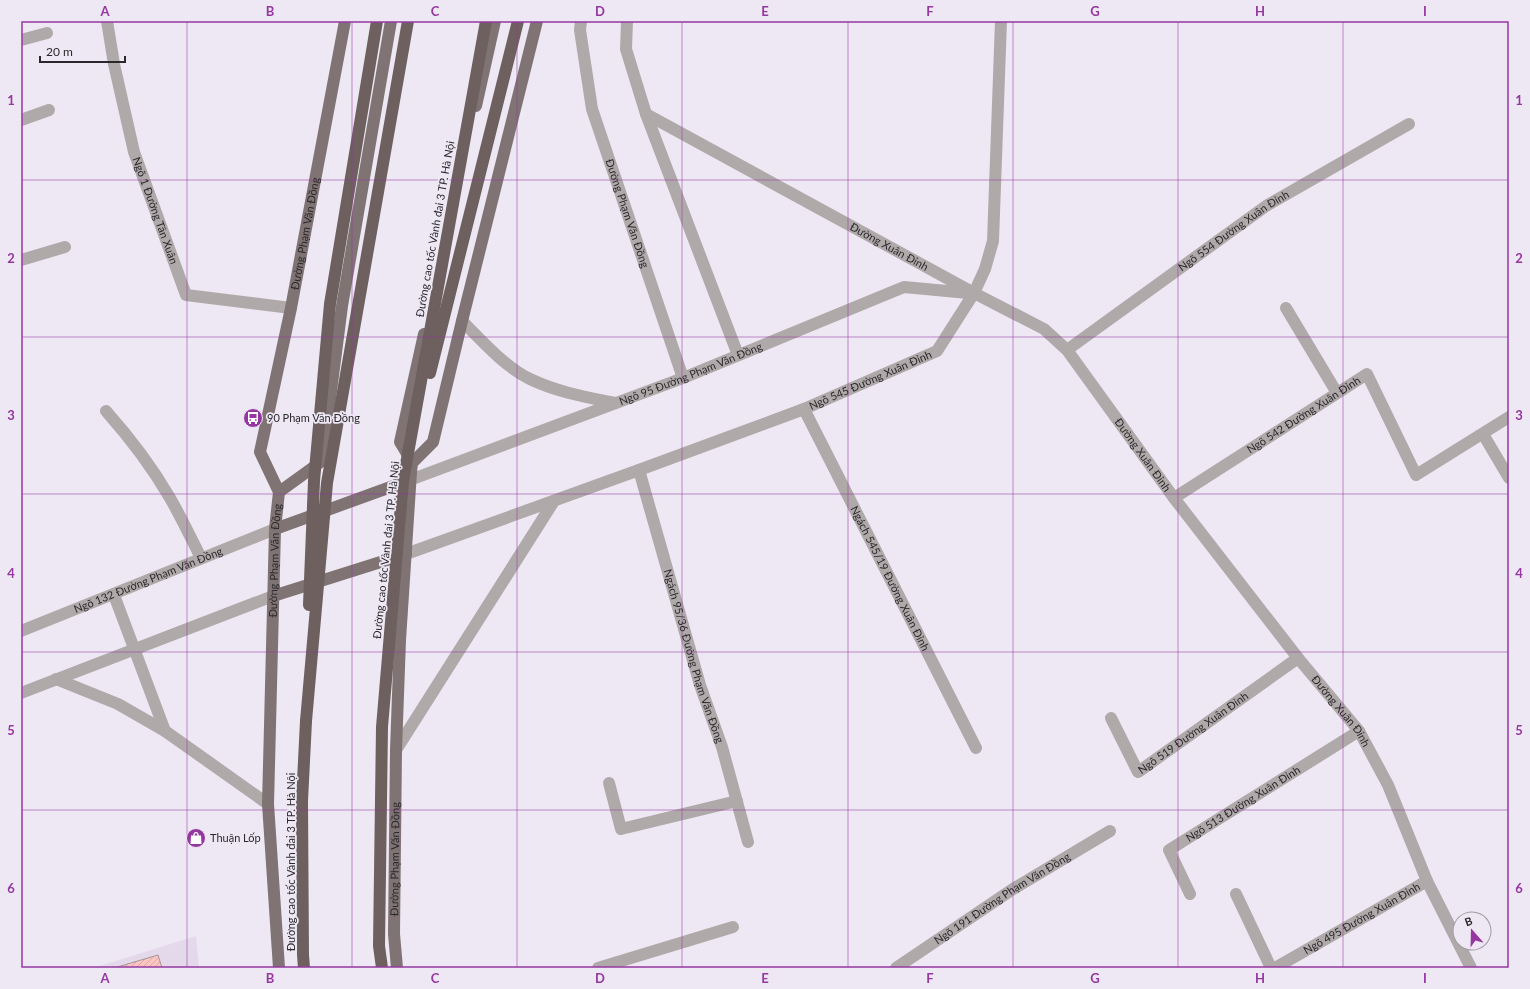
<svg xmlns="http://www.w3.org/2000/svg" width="1530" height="989" font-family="Lato,sans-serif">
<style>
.built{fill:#e3d9eb}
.building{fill:url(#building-hatch);stroke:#a39594}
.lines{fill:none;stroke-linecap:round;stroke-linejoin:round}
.service{stroke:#b0a9a9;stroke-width:12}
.minor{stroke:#b0a9a9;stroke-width:12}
.tertiary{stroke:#b0a9a9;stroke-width:12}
.primary{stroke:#7f7373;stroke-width:12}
.motorway{stroke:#6d605f;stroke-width:12}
.motorway-bridge{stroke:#6d605f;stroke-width:12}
.grid{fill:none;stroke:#9537a0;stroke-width:1;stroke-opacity:0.55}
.labels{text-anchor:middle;stroke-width:3.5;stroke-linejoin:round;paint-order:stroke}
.street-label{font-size:11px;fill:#2a282c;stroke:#eee8f4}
.poi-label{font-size:11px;fill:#2a282c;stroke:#eee8f4;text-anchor:start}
.neatline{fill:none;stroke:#9537a0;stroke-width:1.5}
.grid-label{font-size:13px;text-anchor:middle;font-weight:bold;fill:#9537a0}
</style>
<defs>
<pattern id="building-hatch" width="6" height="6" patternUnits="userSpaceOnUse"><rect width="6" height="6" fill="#fdc5c1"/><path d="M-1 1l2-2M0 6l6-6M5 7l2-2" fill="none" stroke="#d9a9a6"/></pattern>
</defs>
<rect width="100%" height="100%" fill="#eee8f4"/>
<polygon class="built" points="196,936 199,968 93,968"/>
<polygon class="building" points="158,955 162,968 114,968"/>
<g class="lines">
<g class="service">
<path id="s1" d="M 107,21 L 114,64 L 134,152 L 186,295 L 291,308"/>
<polyline points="21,40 47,33"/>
<polyline points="21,120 49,110"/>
<path id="s2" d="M 1067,350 L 1266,206 L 1409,124"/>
<path d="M 106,411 C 130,438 152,467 170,498 C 181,517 191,538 201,558"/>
<path id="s3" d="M 896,968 L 1013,889 L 1110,831"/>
</g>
<g class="minor">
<polyline points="21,260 65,247"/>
<polyline points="974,293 985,269 993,241 1001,21"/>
<polyline points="1286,308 1337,393"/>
<path id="s4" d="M 804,409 L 976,748"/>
<polyline points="1483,434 1509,478"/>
<path id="s5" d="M 639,470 L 700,685 L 722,747 L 748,842"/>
<path id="s6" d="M 1174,498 L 1367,374 L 1416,475 L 1509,417"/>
<path id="s7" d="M 1111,718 L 1138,772 L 1298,658"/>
<polyline points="609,783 621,829 737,801"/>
<path id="s8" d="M 1190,894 L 1169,850 L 1359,731"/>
<polyline points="1236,894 1271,968"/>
<polyline points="598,968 733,927"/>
<path id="s9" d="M 1275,968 L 1427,881"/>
</g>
<g class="tertiary">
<path id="s10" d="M 581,21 L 580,30 L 592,109 L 683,378"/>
<polyline points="627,21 626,49 646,114 738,355"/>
<path id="s11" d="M 646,114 L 974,293 L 1044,329 L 1067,350 L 1174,498 L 1298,658 L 1359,731 L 1388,785 L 1427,881 L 1471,968"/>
<path d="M 462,321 C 481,340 505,367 530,379 C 557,392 586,397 615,403"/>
<path id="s12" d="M 410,480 L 683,378 L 904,287 L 968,293"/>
<path id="s13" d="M 406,554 L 639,470 L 804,409 L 937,351 L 974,293"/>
<polyline points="114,595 165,731"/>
<path id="s14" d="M 21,631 L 275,529"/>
<polyline points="56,679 118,704 165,731 268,804"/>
<polyline points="21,693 273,596"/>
<polyline points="396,750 554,501"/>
</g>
<g class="primary">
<polyline points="476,106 495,21"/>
<polyline points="412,462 400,442 424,334"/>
<polyline points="279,492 322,461 342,306 391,21"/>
<polyline points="275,529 410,480"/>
<polyline points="273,596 406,554"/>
<path id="s15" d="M 279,968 L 268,804 L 275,529 L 279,492 L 260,452 L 291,308 L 345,21"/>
<path id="s16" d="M 397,968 L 394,934 L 396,750 L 400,640 L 411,472 L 412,463 L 433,442 L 462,321 L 537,21"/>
</g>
<polyline class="motorway" points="304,968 303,955 302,801 306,721"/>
<g class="motorway-bridge">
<polyline points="430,373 518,21"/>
<polyline points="309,605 314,481 330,304 377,21"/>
<polyline points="306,721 327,483 408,21"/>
<polyline points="382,968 379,946 382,727 403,481 486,21"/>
</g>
</g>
<path class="grid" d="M 187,21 L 187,968M 352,21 L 352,968M 517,21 L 517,968M 682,21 L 682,968M 848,21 L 848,968M 1013,21 L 1013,968M 1178,21 L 1178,968M 1343,21 L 1343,968M 21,180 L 1509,180M 21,337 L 1509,337M 21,494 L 1509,494M 21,652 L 1509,652M 21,810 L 1509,810"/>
<defs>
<symbol id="bus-disc" viewBox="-11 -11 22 22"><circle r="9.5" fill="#9537a0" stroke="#eee8f4"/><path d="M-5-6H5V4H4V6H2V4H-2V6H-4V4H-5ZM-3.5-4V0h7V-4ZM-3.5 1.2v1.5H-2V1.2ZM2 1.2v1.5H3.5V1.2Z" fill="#fff"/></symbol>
<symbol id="shop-disc" viewBox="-11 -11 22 22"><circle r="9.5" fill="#9537a0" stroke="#eee8f4"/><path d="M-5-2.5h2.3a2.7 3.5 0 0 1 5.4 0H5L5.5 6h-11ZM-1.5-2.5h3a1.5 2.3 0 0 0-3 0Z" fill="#fff"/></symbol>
</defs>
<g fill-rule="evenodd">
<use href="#bus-disc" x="242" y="407" width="22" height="22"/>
<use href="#shop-disc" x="185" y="827" width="22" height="22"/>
</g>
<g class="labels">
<g class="street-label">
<text dy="4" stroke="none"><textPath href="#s1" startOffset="196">Ngõ 1 Đường Tân Xuân</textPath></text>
<text dy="4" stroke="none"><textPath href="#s10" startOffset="199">Đường Phạm Văn Đồng</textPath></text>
<text transform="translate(435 229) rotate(-80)" y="4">Đường cao tốc Vành đai 3 TP. Hà Nội</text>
<text dy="4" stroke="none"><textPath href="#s2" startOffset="205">Ngõ 554 Đường Xuân Đỉnh</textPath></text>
<text dy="4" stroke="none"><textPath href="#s15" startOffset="744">Đường Phạm Văn Đồng</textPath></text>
<text dy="4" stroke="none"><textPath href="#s11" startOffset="277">Đường Xuân Đỉnh</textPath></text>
<text dy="4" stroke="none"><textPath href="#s12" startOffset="300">Ngõ 95 Đường Phạm Văn Đồng</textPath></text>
<text dy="4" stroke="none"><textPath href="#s13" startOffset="496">Ngõ 545 Đường Xuân Đỉnh</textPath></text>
<text dy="4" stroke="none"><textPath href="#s6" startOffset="154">Ngõ 542 Đường Xuân Đỉnh</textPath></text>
<text dy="4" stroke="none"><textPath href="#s11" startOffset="613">Đường Xuân Đỉnh</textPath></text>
<text transform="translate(386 550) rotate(-84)" y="4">Đường cao tốc Vành đai 3 TP. Hà Nội</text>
<text dy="4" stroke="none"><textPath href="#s15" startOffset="408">Đường Phạm Văn Đồng</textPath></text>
<text dy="4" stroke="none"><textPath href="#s4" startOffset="190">Ngách 545/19 Đường Xuân Đỉnh</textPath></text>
<text dy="4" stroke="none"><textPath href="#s14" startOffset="137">Ngõ 132 Đường Phạm Văn Đồng</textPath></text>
<text dy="4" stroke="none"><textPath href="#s5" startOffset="194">Ngách 95/36 Đường Phạm Văn Đồng</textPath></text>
<text dy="4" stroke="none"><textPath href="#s11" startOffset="937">Đường Xuân Đỉnh</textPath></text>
<text dy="4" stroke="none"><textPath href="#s7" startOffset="128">Ngõ 519 Đường Xuân Đỉnh</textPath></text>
<text dy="4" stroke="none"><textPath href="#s8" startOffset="136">Ngõ 513 Đường Xuân Đỉnh</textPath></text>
<text dy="4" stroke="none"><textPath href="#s16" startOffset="109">Đường Phạm Văn Đồng</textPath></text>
<text transform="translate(291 862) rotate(-90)" y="4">Đường cao tốc Vành đai 3 TP. Hà Nội</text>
<text dy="4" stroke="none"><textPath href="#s3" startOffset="127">Ngõ 191 Đường Phạm Văn Đồng</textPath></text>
<text dy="4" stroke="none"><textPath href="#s9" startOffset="100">Ngõ 495 Đường Xuân Đỉnh</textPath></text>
</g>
<g class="poi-label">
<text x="267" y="422">90 Phạm Văn Đồng</text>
<text x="210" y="842">Thuận Lốp</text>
</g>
</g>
<rect width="1530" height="989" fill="none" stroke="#eee8f4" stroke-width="44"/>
<g transform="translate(1472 931) rotate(340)"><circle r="19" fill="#eee8f4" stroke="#a09ba4"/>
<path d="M0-3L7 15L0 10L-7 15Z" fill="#9537a0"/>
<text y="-6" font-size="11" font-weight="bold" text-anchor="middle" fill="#2a282c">B</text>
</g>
<path d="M40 56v6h85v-6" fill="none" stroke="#2a282c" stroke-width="2"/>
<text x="46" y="56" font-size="12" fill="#2a282c" stroke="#eee8f4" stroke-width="3" paint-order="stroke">20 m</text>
<rect x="22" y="22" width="1486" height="945" class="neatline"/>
<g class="grid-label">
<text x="105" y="16">A</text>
<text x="270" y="16">B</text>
<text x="435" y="16">C</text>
<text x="600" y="16">D</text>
<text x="765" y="16">E</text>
<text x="930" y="16">F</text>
<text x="1095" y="16">G</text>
<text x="1260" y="16">H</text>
<text x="1425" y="16">I</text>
<text x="11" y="105">1</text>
<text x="1519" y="105">1</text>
<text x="11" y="263">2</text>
<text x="1519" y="263">2</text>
<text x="11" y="420">3</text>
<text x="1519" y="420">3</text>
<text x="11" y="578">4</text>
<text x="1519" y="578">4</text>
<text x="11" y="735">5</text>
<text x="1519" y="735">5</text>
<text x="11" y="893">6</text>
<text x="1519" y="893">6</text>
<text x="105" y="983">A</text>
<text x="270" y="983">B</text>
<text x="435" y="983">C</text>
<text x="600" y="983">D</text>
<text x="765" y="983">E</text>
<text x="930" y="983">F</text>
<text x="1095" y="983">G</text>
<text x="1260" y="983">H</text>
<text x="1425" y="983">I</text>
</g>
</svg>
